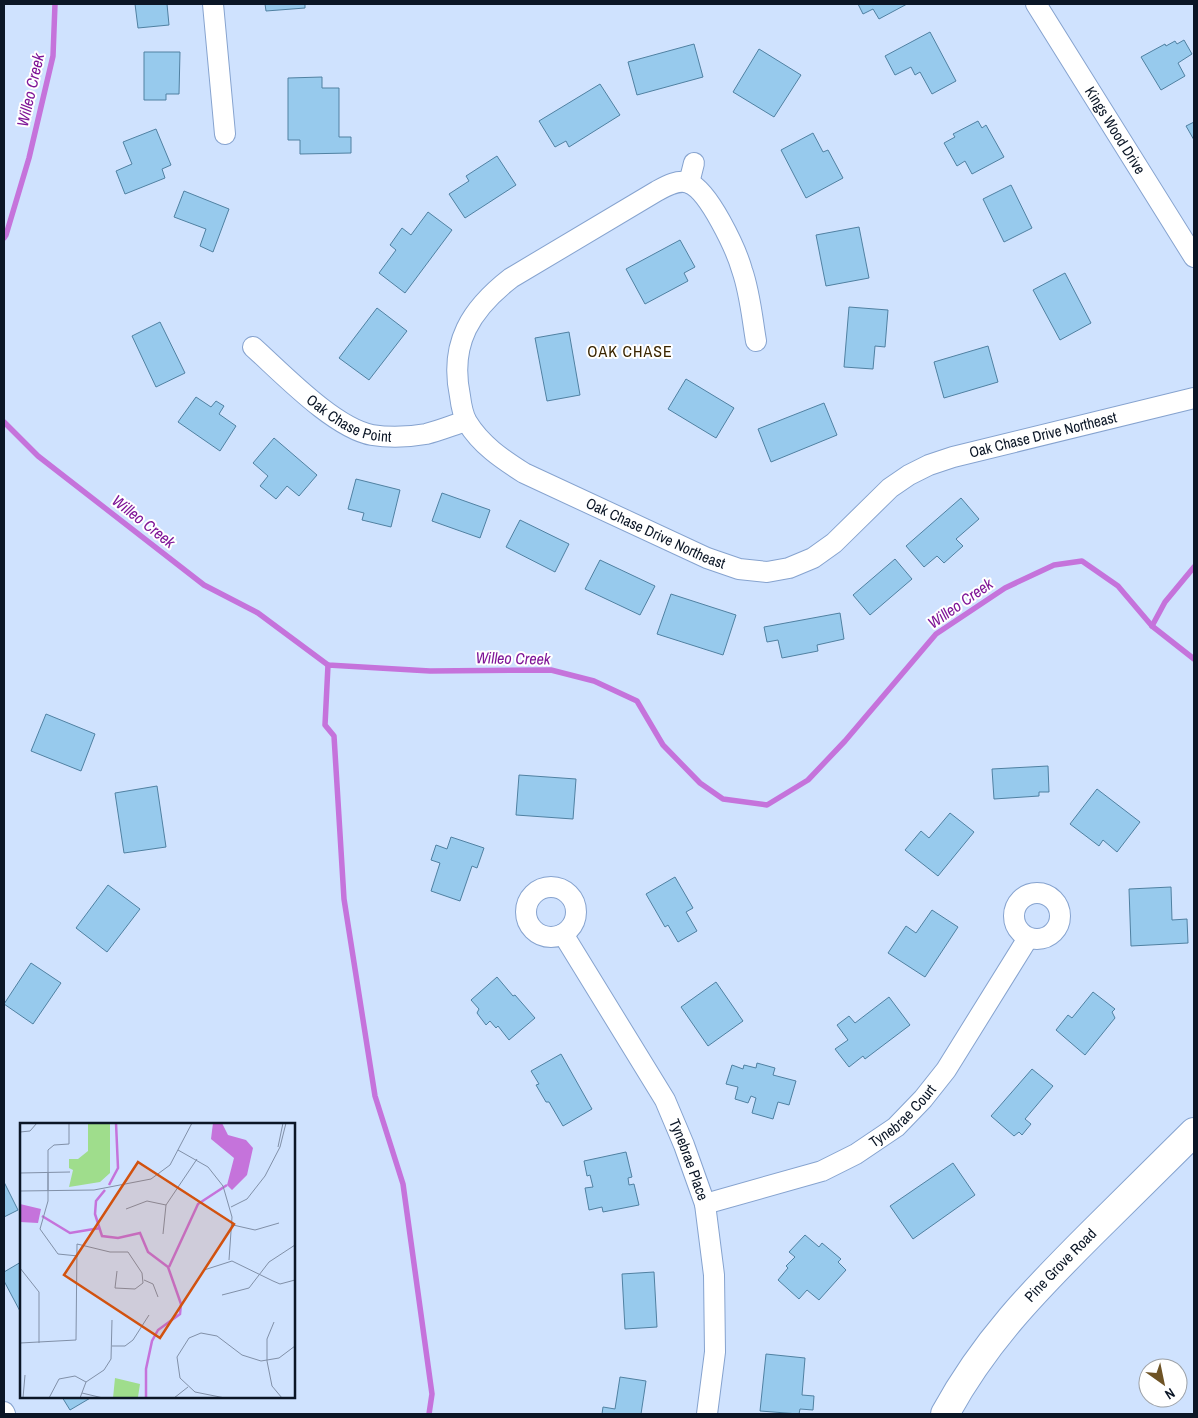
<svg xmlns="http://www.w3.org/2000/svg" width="1198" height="1418" font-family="'Archivo Narrow',sans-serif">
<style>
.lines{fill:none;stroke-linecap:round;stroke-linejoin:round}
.stream{stroke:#c573db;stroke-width:5.5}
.building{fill:#97caed;stroke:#5081a2}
.street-casing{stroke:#86a3cf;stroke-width:22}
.secondary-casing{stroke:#86a3cf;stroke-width:30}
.street{stroke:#fff;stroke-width:20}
.secondary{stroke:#fff;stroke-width:28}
.labels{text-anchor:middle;stroke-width:4;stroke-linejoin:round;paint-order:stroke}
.street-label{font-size:15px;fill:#0b1626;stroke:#fff}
.water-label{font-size:16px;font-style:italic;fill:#7f1597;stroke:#fff}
.neighbourhood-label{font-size:16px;letter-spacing:1px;fill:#392500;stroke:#fff}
.inset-river{fill:none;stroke:#c573db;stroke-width:2.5}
.inset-road{fill:none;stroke:#8190a8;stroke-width:1}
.view{fill:#d2520f;fill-opacity:0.15;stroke:#d2520f;stroke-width:2.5}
.inset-edge{fill:none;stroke:#0b1626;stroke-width:2.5}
</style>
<rect width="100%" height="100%" fill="#cfe2fe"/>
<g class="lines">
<g class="stream">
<polyline points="4,238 6,235 29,158 53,56 55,4"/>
<polyline points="4,422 38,456 204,585 258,613 328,665 430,671 551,670 594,681 637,701 663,745 700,783 723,799 767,805 808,780 845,741 936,634 1005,588 1054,565 1082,561 1118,586 1152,626 1194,659"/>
<polyline points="1152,626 1165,602 1194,567"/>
<polyline points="328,665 325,725 334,736 344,899 375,1096 403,1184 432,1394 429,1414"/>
</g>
</g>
<g class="building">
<polygon points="135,4 167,4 169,25 138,28"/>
<polygon points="265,4 305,4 305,8 266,11"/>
<polygon points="858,4 907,4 879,19 873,9 863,14"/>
<polygon points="930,32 956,81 932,94 920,72 915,75 911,67 895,75 885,56"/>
<polygon points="1184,40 1192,54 1178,63 1185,76 1161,90 1141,57 1165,44 1166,46 1175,41 1177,44"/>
<polygon points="694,44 703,77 637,95 628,62"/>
<polygon points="759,49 801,75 774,117 733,92"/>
<polygon points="144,52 180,52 179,94 166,94 166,100 144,100"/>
<polygon points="322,77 322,88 339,88 339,137 351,137 351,153 300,154 300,140 288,140 288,78"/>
<polygon points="600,84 620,115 569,147 566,141 555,147 539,121"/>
<polygon points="978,121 982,128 986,125 1004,157 972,174 965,161 957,166 944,143 955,137 953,134"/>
<polygon points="1194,122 1194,140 1186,126"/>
<polygon points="156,129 171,165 162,169 165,178 125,194 116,171 132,164 123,142"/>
<polygon points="813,133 823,152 828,150 843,178 806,198 781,150"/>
<polygon points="497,156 516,185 465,218 449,194 469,181 466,176"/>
<polygon points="1011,185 1032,228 1004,242 983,199"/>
<polygon points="184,191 229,209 213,252 200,246 206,229 174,217"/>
<polygon points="428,212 452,230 405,293 379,273 396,250 390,245 402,228 411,235"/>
<polygon points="859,227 869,278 826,286 816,235"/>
<polygon points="680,240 695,267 684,273 688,281 645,304 626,269"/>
<polygon points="1065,273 1091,323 1060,340 1033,290"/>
<polygon points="849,307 888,310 885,347 875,346 873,369 844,367"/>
<polygon points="377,308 407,331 369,380 339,358"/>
<polygon points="160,322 185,373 156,387 132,336"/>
<polygon points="569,332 580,395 547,401 535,338"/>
<polygon points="988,346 998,382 944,398 934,362"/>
<polygon points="686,379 734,408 716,438 668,409"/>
<polygon points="196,397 211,407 216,401 224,406 219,414 236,426 220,451 178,422"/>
<polygon points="824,403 837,435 771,462 758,429"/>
<polygon points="274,438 317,475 299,496 287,486 276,499 260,486 268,476 253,463"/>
<polygon points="356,479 400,490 391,527 362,520 364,513 348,509"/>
<polygon points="442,493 490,510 480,538 432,521"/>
<polygon points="961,498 979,519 956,539 963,546 944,563 937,556 924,567 906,546"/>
<polygon points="520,520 569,544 555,572 506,547"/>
<polygon points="895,559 912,579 870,615 853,595"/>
<polygon points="600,560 655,586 640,615 585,589"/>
<polygon points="671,594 736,615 723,655 657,634"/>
<polygon points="840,613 844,639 817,645 818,651 782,658 778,640 767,642 764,627"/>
<polygon points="46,714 95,734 81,771 31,751"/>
<polygon points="1048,766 1049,792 1039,792 1039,796 994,799 992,769"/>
<polygon points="519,775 576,779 573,819 516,815"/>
<polygon points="157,786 166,847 124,853 115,793"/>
<polygon points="1097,789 1140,822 1117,852 1103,840 1099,846 1070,824"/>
<polygon points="950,813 974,832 938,876 905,850 921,831 929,838"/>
<polygon points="451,837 484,848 477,868 472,866 460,901 431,891 440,863 431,860 436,845 447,849"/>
<polygon points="675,877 693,908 686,912 697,931 678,942 668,925 665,927 646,894"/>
<polygon points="108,885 140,909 107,952 76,928"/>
<polygon points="1171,887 1172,920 1187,919 1188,943 1131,946 1129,889"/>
<polygon points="932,910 958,927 925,977 888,953 906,926 916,933"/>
<polygon points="31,963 61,983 33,1024 4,1004"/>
<polygon points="497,977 513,996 515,995 535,1018 509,1040 498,1026 496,1028 490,1021 486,1025 477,1013 479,1009 471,1000"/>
<polygon points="716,982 743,1021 708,1046 681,1007"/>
<polygon points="1093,992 1115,1009 1112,1012 1115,1018 1085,1055 1056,1030 1068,1015 1072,1018"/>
<polygon points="889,997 910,1025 865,1059 863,1056 849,1067 835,1049 848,1040 837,1025 849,1016 855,1023"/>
<polygon points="561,1054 592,1109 563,1126 549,1102 546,1102 536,1085 539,1084 531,1071"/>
<polygon points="757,1063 775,1068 773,1075 796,1081 789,1105 778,1102 773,1119 752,1113 756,1098 751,1096 748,1103 735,1099 738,1087 726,1084 732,1065 743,1069 744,1065 756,1068"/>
<polygon points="1032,1069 1053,1086 1025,1119 1031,1124 1022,1135 1019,1132 1014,1136 991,1116"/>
<polygon points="626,1152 632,1177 628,1178 629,1185 634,1184 639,1205 603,1212 602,1207 589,1210 585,1188 593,1187 590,1175 587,1176 584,1161"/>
<polygon points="953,1163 975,1195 913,1239 890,1206"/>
<polygon points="4,1182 18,1210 4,1217"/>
<polygon points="805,1235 819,1247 822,1243 841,1259 838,1262 846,1270 819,1300 807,1290 799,1299 778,1280 788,1268 786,1266 795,1257 789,1252"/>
<polygon points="21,1262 21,1313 4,1281 4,1272"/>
<polygon points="654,1272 657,1327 625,1329 622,1274"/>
<polygon points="766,1354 805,1358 802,1395 814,1396 813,1410 800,1409 799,1414 760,1411"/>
<polygon points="620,1377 646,1381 641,1414 602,1414 603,1407 615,1409"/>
<polygon points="62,1397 92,1397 70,1410"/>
</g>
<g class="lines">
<defs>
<g id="street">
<polyline points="213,4 225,134"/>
<path id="s1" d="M 1036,4 L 1194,257"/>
<polyline points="689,183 694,163"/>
<path id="s2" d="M 756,341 C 752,317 750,293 742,270 C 736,249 709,191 689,183 C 678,179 666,186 657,191 L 511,278 C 471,309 449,343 460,396 C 461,404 463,415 467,422 C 481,445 502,459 524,473 L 707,558 L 739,569 L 767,572 L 789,568 L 813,558 L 834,543 L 890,488 L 909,475 L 929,465 L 953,457 L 1194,398"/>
<path id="s3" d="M 253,347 C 282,373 334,428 372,435 C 390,438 409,437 426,434 C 439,431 453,425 466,421"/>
<circle cx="551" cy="912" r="25"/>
<circle cx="1037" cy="916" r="23"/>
<path id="s4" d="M 563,934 L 665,1100 L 684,1145 L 705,1204 L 714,1275 L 715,1352 L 707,1414"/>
<path id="s5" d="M 705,1204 L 822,1171 L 856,1154 L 896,1127 L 923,1099 L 946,1070 L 1028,938"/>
<polyline points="4,1412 5,1414"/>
</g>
<g id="secondary">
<path id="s6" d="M 945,1414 C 984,1342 1033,1292 1091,1234 C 1125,1200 1160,1166 1194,1132"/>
</g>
</defs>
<use href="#street" class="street-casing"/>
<use href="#secondary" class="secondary-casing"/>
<use href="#street" class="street"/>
<use href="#secondary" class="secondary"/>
</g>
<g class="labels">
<g class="street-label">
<text dy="5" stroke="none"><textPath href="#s1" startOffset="149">Kings Wood Drive</textPath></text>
<text dy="5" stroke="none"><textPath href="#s3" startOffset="122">Oak Chase Point</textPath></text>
<text dy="5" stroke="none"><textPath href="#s2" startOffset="1201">Oak Chase Drive Northeast</textPath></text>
<text dy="5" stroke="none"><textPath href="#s2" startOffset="766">Oak Chase Drive Northeast</textPath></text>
<text dy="5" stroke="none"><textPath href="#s5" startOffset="220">Tynebrae Court</textPath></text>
<text dy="5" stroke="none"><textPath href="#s4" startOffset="259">Tynebrae Place</textPath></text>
<text dy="5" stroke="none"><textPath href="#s6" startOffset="189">Pine Grove Road</textPath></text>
</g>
<g class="water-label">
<text transform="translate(30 90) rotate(-77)" y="6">Willeo Creek</text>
<text transform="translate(144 521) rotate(38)" y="6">Willeo Creek</text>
<text transform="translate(960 603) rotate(-35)" y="6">Willeo Creek</text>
<text transform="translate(513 658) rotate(1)" y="6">Willeo Creek</text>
</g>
<g class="neighbourhood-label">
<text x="630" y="357">OAK CHASE</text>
</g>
</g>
<g transform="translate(20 1123)">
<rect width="275" height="275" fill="#cfe2fe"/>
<path d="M 68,0 L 90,0 L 90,50 L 80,59 L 49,64 L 53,47 L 49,45 L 49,36 L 58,36 L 68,28 ZM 95,255 L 120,261 L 118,274 L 93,275 Z" fill="#9fdd8c"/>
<path d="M 193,0 L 202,0 L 208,12 L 226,17 L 233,25 L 227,52 L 212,67 L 207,62 L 214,35 L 191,16 ZM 0,81 L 21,86 L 18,100 L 0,99 Z" fill="#c573db"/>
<path class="inset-river" d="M 89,62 L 98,45 L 96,0M 85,67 L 76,78 L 75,91 L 82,113 L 98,115 L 120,110 L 128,129 L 148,144 L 161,181 L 160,191 L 138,207 L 132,218 L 126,246 L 126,275M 22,93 L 50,110 L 80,105M 149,144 L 178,81 L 207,62"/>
<path class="inset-road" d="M 49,0 L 49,21 L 34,22 L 28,27 L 28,78 L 20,106 L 38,131 L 58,133M 0,9 L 10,8 L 17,0M 258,24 L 263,0M 158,27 L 188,44 L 203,63 L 212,94 L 209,137M 0,50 L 50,49M 28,50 L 28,68M 0,68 L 74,67 L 131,56 L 150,42 L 172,0M 211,84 L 227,76 L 245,53 L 260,24 L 266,0M 106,86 L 127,78 L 146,82M 213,102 L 235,107 L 259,100M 143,111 L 146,82 L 177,36M 0,145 L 19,169 L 19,220M 184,147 L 212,138 L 253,158 L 260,161 L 275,157M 124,157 L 133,161 L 138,174M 202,172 L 229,165 L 249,139 L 275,122M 254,199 L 247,216 L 247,238 L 252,263 L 262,275M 0,220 L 56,217 L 57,121 L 90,129 L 108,129 L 122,150 L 123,160 L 115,166 L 95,165 L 97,148M 92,223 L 105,223 L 113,217 L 129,192M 62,270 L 83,275M 3,275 L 5,252M 29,275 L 39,256 L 55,253 L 66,259M 60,275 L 66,259 L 84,247 L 91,236 L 92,197M 154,275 L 168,264M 205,275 L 175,269 L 160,255 L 157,234 L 169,215 L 181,210 L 197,213 L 222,232 L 241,238 L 259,235 L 275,223"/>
<path class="view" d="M 118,39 L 214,101 L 140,215 L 44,152 Z"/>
<rect width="275" height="275" class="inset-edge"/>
</g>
<rect width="1198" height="1418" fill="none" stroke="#0b1626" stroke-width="10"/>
<g transform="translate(1163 1383) rotate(147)"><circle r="24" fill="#ffffff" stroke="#9da2a8"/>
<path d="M0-4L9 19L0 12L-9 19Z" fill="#6e5325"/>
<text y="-8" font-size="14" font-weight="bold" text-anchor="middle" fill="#0b1626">N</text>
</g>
</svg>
